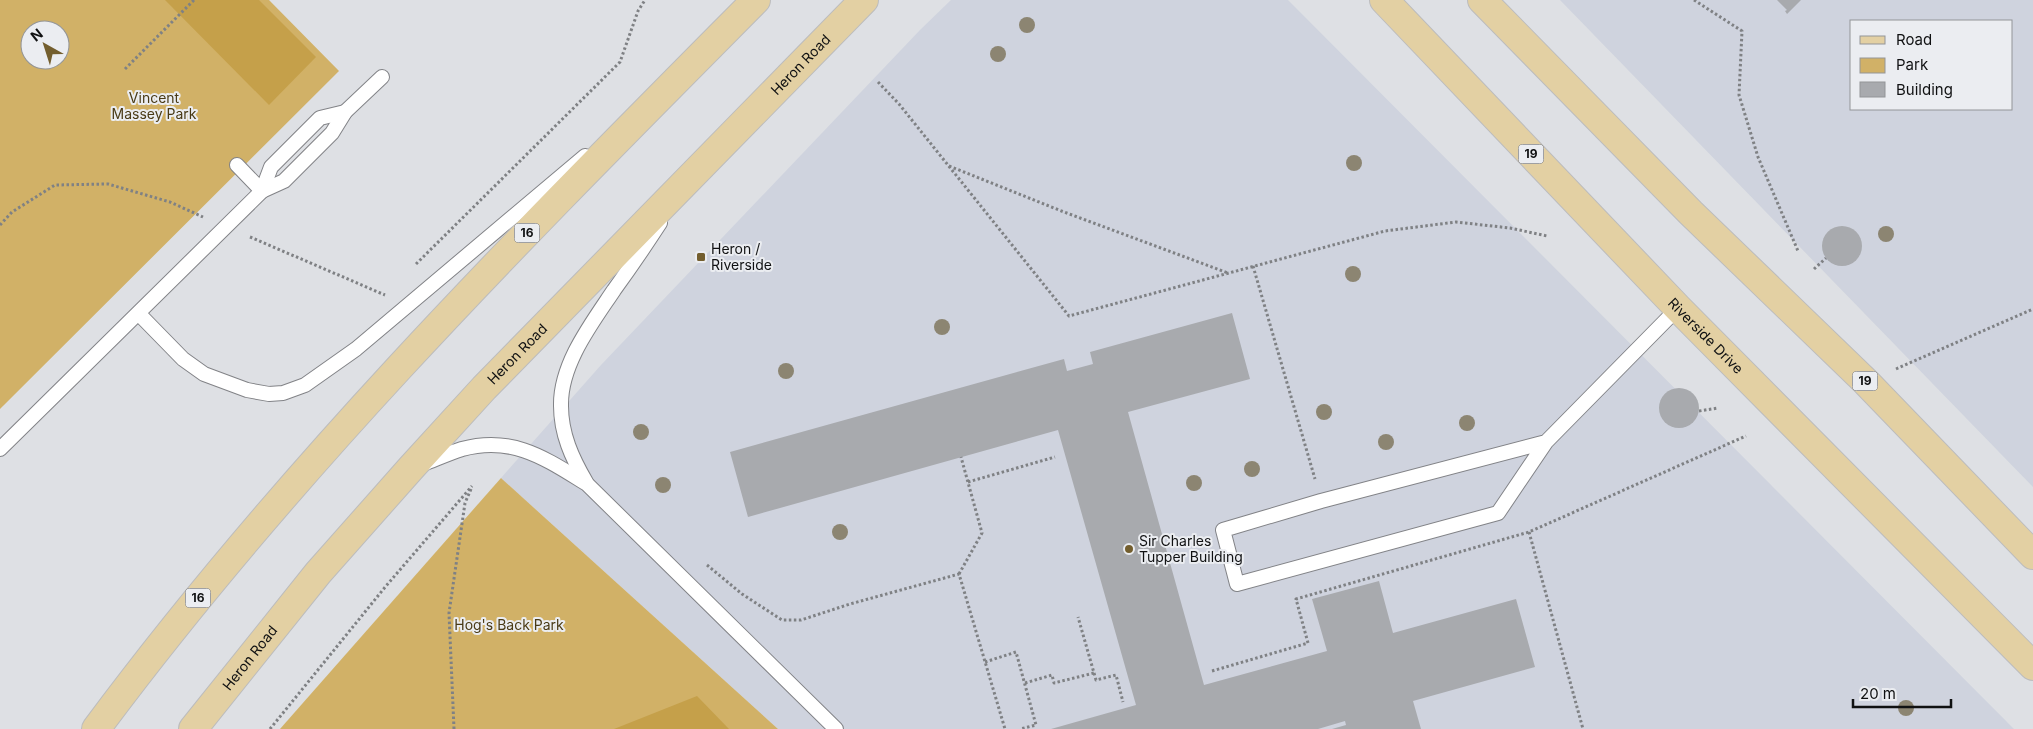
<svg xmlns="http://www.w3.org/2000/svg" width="2033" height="729" font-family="Inter,sans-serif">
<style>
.built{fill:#cfd3de;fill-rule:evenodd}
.green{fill:#d1b167;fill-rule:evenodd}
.forest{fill:#c5a04a}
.building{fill:#a8aaae}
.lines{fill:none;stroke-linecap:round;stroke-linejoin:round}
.lane-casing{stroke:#828387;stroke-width:16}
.primary-casing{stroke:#bcbcbd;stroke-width:30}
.path{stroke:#7f8184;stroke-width:3;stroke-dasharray:2.5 2.5;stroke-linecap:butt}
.lane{stroke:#fff;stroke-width:14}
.primary{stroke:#e3d0a3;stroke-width:28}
.tree{fill:#8c8572}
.poi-dot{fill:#735e2e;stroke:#ebedf1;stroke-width:2}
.labels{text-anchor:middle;stroke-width:4;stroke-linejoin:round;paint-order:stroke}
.shield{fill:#ebedf1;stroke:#525355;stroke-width:1}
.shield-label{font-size:12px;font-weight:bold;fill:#101112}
.street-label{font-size:14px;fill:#101112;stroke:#ebedf1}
.park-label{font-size:14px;fill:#493a15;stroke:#ebedf1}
.poi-label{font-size:14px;fill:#101112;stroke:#ebedf1;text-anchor:start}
</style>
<rect width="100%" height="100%" fill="#dee0e4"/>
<g class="built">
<polygon points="951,0 1288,0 2014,729 778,729 501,478 601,365 920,30"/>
<path d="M 1560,0 L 2033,0 L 2033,487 ZM 1852,21 L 2012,21 L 2012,109 L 1852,109 Z"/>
</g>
<g class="green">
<path d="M 0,0 L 269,0 L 339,71 L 0,409 ZM 30,30 L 60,30 L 60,60 L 30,60 Z"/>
<polygon points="501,478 778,729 280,729"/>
</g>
<g class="forest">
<polygon points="165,0 259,0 316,57 269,105"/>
<polygon points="697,696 729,729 614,729"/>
</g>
<g class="building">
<polygon points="1777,0 1801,0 1787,14 1785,11 1787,10"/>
<circle cx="1842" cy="246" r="20"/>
<polygon points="1232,313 1250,379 1128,412 1204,685 1327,651 1312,599 1379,581 1393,633 1516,599 1535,667 1413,701 1421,729 1332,729 1346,725 1345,721 1318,729 1051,729 1136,705 1058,430 748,517 730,452 1064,359 1067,371 1093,364 1090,352"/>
<circle cx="1679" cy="408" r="20"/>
</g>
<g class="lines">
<defs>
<g id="lane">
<polyline points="237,165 262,191"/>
<polyline points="262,191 271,167 320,118 345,112"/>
<polyline points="139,314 183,359 204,374 247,390 269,394 283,393 305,385 356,349 585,156"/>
<polyline points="1546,442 1321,501 1223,530 1237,584 1498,513 1546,442 1678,308"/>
<polyline points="0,449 262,191 284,181 332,133 345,112 382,77"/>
<path d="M 423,464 C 436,459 449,453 462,449 C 513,435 546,459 587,484 L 836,729"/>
<path d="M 586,482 C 572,458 561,434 561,406 C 560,364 592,323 614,290 C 630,268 645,246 660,223"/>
</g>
<g id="primary">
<path id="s1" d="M 1384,0 L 1678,308 L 2033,666"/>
<polyline points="1482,0 1691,213 1866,382 2033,555"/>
<path d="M 96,729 C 292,465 525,233 756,0"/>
<path id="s2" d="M 193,729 L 318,573 L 411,468 L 484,388 L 864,0"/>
</g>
</defs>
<use href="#lane" class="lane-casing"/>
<use href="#primary" class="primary-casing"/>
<g class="path">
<polyline points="1694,0 1742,31 1739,95 1758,157 1798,251"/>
<polyline points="125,69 194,0"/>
<polyline points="878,82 899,104 1069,316 1385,231 1456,222 1510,228 1547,236"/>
<polyline points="949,166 1064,212 1228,273"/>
<polyline points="0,225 12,212 55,185 108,184 170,202 203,217"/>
<polyline points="250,237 385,295"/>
<polyline points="416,264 620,62 638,11 645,0"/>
<polyline points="1253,266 1315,479"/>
<polyline points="1814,269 1826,258"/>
<polyline points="1896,369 2033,309"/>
<polyline points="1699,411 1718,408"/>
<polyline points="968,482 1055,457"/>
<polyline points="1529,532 1583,729"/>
<polyline points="707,565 742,594 782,620 801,620 850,604 959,574 1005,729"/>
<polyline points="959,574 982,533 961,457"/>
<polyline points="985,662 1016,652 1036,725 1020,729"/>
<polyline points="1212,671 1308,643 1296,599 1529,532 1746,436"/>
<polyline points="1094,673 1096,680 1116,675 1123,702"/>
<polyline points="1025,683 1052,675 1054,683 1094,673 1078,617"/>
<polyline points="270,729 386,586 472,486"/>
<polyline points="454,729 449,613 465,503 471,489"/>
</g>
<use href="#lane" class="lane"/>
<use href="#primary" class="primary"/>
</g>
<g class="tree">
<circle cx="1027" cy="25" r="8"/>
<circle cx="998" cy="54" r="8"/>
<circle cx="1354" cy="163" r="8"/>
<circle cx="1886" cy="234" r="8"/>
<circle cx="1353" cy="274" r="8"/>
<circle cx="942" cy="327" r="8"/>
<circle cx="786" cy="371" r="8"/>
<circle cx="1324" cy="412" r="8"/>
<circle cx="1467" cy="423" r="8"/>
<circle cx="641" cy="432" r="8"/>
<circle cx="1386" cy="442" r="8"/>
<circle cx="1252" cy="469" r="8"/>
<circle cx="1194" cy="483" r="8"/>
<circle cx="663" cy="485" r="8"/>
<circle cx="840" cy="532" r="8"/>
<circle cx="1906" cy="708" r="8"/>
</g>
<g class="poi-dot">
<rect x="696" y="252" width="10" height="10" rx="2.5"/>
<circle cx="1129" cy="549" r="5"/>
</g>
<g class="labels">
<g class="shield">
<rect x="1518.5" y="144.5" width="25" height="19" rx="4"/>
<rect x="514.5" y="223.5" width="25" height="19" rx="4"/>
<rect x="1852.5" y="371.5" width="25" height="19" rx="4"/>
<rect x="185.5" y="588.5" width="25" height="19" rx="4"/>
</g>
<g class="shield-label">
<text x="1531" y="158">19</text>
<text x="527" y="237">16</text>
<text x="1865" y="385">19</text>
<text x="198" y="602">16</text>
</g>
<g class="street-label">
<text dy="5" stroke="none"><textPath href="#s2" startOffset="901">Heron Road</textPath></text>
<text dy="5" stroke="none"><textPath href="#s1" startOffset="465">Riverside Drive</textPath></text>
<text dy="5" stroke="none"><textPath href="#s2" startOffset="496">Heron Road</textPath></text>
<text dy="5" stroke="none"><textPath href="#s2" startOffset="91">Heron Road</textPath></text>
</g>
<g class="park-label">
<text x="154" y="103">Vincent<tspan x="154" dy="16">Massey Park</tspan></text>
<text x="509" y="630">Hog's Back Park</text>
</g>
<g class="poi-label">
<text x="711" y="254">Heron /<tspan x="711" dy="16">Riverside</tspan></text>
<text x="1139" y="546">Sir Charles<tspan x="1139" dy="16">Tupper Building</tspan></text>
</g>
</g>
<rect x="1850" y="20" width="162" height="90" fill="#ebedf1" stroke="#939598"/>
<rect x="1860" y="36" width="25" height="8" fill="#e3d0a3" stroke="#939598"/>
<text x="1896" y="45" font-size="15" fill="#101112">Road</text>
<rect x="1860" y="58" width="25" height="15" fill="#d1b167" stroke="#939598"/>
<text x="1896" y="70" font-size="15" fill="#101112">Park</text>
<rect x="1860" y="82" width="25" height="15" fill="#a8aaae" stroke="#939598"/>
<text x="1896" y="95" font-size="15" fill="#101112">Building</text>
<g transform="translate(45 45) rotate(321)"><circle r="24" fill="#ebedf1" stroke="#939598"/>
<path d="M0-4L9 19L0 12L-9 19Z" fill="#735e2e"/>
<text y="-8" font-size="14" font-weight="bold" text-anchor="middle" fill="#101112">N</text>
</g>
<path d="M1853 699v8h98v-8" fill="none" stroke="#101112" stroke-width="2.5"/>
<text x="1860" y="699" font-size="15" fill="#101112" stroke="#ebedf1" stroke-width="4" paint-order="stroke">20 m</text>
</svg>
